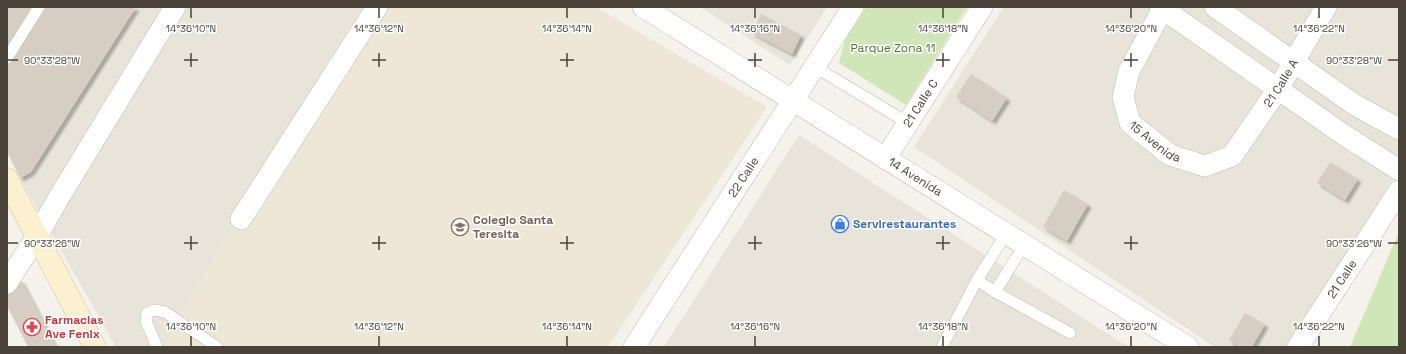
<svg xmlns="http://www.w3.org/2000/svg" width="1406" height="354" font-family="'Space Grotesk',sans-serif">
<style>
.residential{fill:#e8e4da}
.education{fill:#ede7d7}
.green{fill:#d1e6b8}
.building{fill:#d6cec2;filter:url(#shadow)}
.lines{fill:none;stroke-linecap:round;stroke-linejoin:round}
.lane-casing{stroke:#c0baaf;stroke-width:12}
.street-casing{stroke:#c0baaf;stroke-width:22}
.secondary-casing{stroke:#d1c49f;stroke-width:23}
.lane{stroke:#fff;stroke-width:11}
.street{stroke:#fff;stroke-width:21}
.secondary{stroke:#fbf0d0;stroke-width:22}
.ticks{fill:none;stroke:#49433a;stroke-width:1.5}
.labels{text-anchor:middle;stroke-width:3;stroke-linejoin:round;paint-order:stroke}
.park-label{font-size:12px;fill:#4b7830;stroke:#fff}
.street-label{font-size:12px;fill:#49433a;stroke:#fff}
.education-label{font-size:12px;font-weight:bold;fill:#785e54;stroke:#fff;text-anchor:start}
.shop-label{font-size:12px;font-weight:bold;fill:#366cbe;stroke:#fff;text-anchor:start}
.health-label{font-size:12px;font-weight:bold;fill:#be3a42;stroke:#fff;text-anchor:start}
.ticks-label{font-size:10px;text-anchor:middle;fill:#49433a;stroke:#fff;stroke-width:3;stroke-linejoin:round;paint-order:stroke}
</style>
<defs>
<filter id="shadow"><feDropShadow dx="3.5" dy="3.5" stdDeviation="1" flood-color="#0004"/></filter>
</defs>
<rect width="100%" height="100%" fill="#f5f2ec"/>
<g class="residential">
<polygon points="135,7 360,7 163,347 116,347 20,178"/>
<polygon points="700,7 827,7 790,65"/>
<polygon points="1004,7 1399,7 1399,168 1295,347 1215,347 914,147"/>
<polygon points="799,135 1105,332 1129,347 664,347"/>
</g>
<polygon class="education" points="360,7 596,7 767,107 608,347 163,347"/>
<g class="green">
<polygon points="866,7 967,7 906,105 839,63 845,40"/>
<polygon points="1399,232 1399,347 1350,347"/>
</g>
<g class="building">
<polygon points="7,7 136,7 31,172 20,178 7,152"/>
<polygon points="761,14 801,35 792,54 752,33"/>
<polygon points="971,74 1007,98 992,121 956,97"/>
<polygon points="1330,162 1358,179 1345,200 1317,183"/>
<polygon points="1064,190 1088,204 1067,241 1043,227"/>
<polygon points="21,280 56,347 28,347 7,306 7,292 15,281"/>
<polygon points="1245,313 1265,324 1252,347 1241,347 1229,340"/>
</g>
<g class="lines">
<defs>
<g id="lane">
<polyline points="7,58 39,7"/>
<polyline points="815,67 908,123"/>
<polyline points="977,280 995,292 1070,333"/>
<polyline points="995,292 1024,245"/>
<polyline points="157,347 146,321 147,313 155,310 165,312 217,347"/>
<polyline points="942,347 977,280 1006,234"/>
</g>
<g id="street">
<path id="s1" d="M 643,7 L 1188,347"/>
<polyline points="1160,7 1344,135 1399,170"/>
<path id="s2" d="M 1164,7 L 1129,71 L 1123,97 L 1130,123 L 1170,155 L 1205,166 L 1232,156 L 1278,89 L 1326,7"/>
<polyline points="1215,7 1355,105 1399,129"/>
<path id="s3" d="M 885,159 L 982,7"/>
<polyline points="241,219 377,7"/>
<polyline points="7,283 37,236 58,199 175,7"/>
<path id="s4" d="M 634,347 L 853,7"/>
<path id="s5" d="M 1298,347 L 1399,191"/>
</g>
<polyline id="secondary" points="7,179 95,347"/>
</defs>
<use href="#lane" class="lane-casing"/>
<use href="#street" class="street-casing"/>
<use href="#secondary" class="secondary-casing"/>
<use href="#lane" class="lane"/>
<use href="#street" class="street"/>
<use href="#secondary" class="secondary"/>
</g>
<path class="ticks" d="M 191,8 L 191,18M 379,8 L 379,18M 567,8 L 567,18M 755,8 L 755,18M 943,8 L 943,18M 1131,8 L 1131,18M 1319,8 L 1319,18M 191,53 L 191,67M 379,53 L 379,67M 567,53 L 567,67M 755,53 L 755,67M 943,53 L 943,67M 1131,53 L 1131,67M 8,60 L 18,60M 184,60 L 198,60M 372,60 L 386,60M 560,60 L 574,60M 748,60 L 762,60M 936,60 L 950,60M 1124,60 L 1138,60M 1388,60 L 1398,60M 191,236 L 191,250M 379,236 L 379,250M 567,236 L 567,250M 755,236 L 755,250M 943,236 L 943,250M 1131,236 L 1131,250M 8,243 L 18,243M 184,243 L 198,243M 372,243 L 386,243M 560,243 L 574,243M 748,243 L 762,243M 936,243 L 950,243M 1124,243 L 1138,243M 1388,243 L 1398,243M 191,336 L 191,346M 379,336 L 379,346M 567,336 L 567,346M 755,336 L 755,346M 943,336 L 943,346M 1131,336 L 1131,346M 1319,336 L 1319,346"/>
<defs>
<symbol id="shop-ring" viewBox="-11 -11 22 22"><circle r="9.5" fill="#fff" stroke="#3f7fe0" stroke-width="1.5"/><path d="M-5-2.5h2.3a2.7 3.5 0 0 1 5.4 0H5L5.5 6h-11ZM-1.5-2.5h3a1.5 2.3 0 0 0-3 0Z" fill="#3f7fe0"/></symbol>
<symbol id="school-ring" viewBox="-11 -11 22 22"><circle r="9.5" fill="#fff" stroke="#8d6e63" stroke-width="1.5"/><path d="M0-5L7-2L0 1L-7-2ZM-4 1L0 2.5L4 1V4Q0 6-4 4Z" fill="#8d6e63"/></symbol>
<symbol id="pharmacy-ring" viewBox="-11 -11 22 22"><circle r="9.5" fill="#fff" stroke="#e0444e" stroke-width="1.5"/><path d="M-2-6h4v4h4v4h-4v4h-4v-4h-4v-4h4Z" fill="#e0444e"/></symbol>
</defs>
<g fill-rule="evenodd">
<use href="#shop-ring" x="830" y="214" width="20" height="20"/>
<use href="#school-ring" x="450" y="217" width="20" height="20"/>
<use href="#pharmacy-ring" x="22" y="317" width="20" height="20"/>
</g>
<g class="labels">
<g class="park-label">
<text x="893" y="52">Parque Zona 11</text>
</g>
<g class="street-label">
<text dy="4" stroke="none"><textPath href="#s2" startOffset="331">21 Calle A</textPath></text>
<text dy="4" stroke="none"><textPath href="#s3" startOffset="66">21 Calle C</textPath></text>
<text dy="4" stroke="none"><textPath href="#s2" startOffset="158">15 Avenida</textPath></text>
<text dy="4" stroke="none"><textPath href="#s4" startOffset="202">22 Calle</textPath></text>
<text dy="4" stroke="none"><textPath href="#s1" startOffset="321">14 Avenida</textPath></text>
<text dy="4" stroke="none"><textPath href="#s5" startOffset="81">21 Calle</textPath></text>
</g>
<g class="education-label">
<text x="473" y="224">Colegio Santa<tspan x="473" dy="14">Teresita</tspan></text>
</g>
<g class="shop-label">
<text x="853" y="228">Servirestaurantes</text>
</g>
<g class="health-label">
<text x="45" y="324">Farmacias<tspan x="45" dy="14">Ave Fenix</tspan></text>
</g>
</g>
<g class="ticks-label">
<text x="191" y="32">14°36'10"N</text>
<text x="379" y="32">14°36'12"N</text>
<text x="567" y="32">14°36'14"N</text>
<text x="755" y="32">14°36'16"N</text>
<text x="943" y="32">14°36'18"N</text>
<text x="1131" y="32">14°36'20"N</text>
<text x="1319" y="32">14°36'22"N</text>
<text x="1354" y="64">90°33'28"W</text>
<text x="52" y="64">90°33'28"W</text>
<text x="1354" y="247">90°33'26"W</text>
<text x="52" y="247">90°33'26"W</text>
<text x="191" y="330">14°36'10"N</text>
<text x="379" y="330">14°36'12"N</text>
<text x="567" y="330">14°36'14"N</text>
<text x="755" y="330">14°36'16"N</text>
<text x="943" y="330">14°36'18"N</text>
<text x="1131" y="330">14°36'20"N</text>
<text x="1319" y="330">14°36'22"N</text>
</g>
<rect width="1406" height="354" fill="none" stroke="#49433a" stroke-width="16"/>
</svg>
